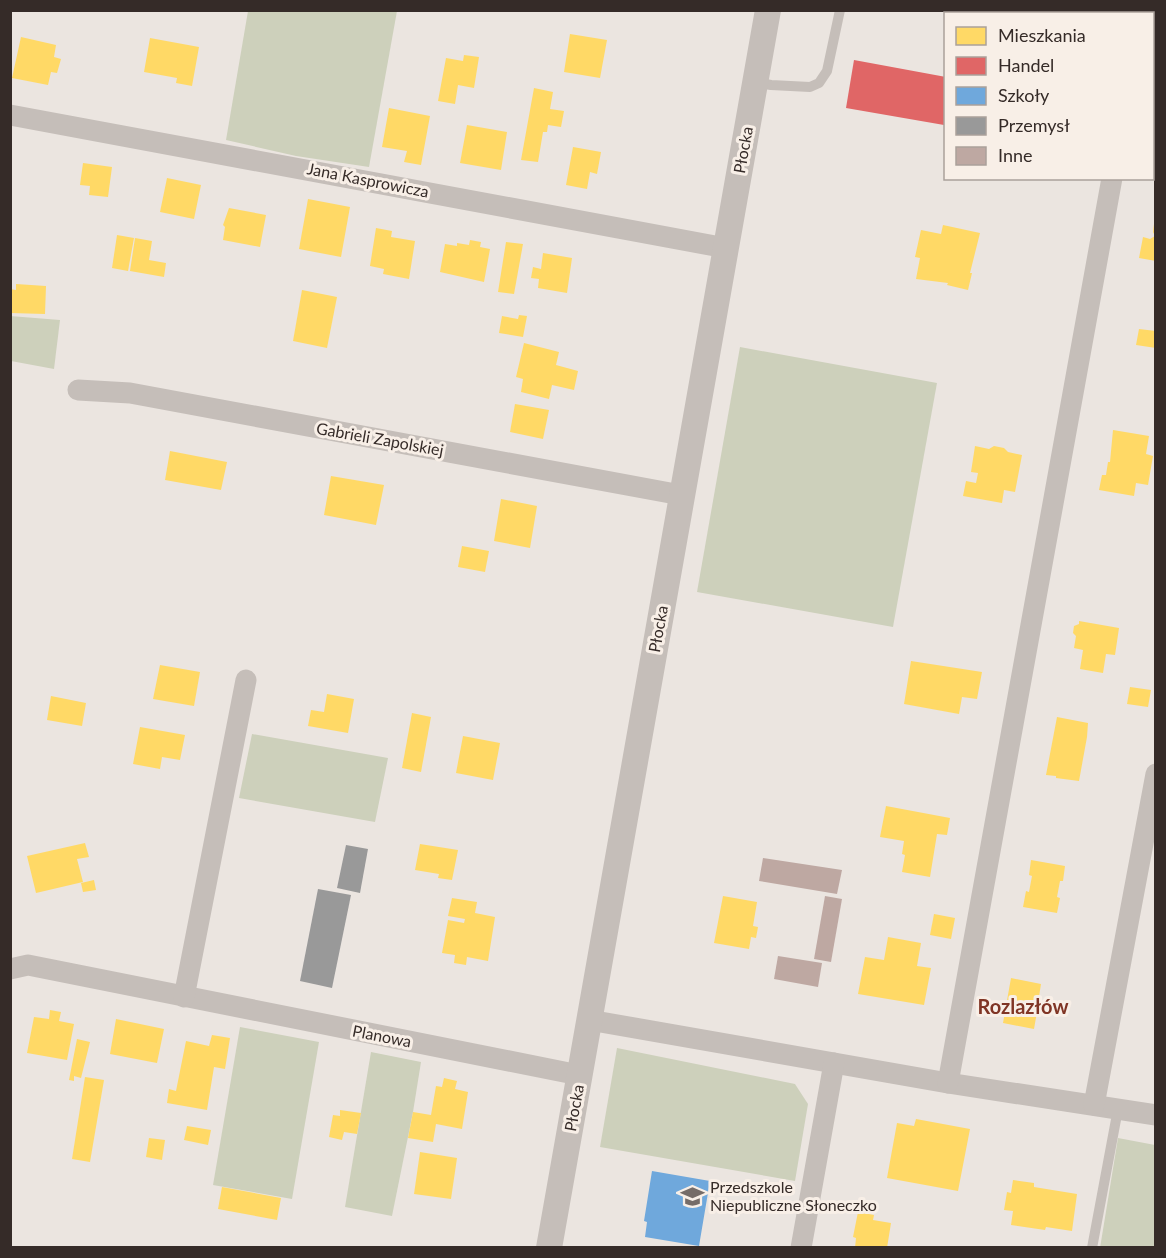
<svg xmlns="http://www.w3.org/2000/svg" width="1166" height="1258" font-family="Lato,sans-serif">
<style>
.green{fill:#cdd0bb}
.homes{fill:#ffd966}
.shops{fill:#e06666}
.schools{fill:#6fa8dc}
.industry{fill:#999}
.building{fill:#bea8a2}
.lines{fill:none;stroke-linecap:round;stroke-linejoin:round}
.service{stroke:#c5beb9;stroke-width:10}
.minor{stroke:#c5beb9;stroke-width:21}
.tertiary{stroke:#c5beb9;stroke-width:26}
.labels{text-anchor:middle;stroke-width:6;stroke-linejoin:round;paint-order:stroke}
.street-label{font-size:16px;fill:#352b28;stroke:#f8efe7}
.poi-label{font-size:16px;fill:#352b28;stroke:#f8efe7;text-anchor:start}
.quarter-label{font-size:20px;font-weight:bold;fill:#803525;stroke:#f8efe7}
</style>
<rect width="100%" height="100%" fill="#ebe5e0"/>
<g class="green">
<polygon points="248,11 397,11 369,167 296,156 226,140"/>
<polygon points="10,316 60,320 54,369 11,361"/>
<polygon points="740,347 937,383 893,627 697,592"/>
<polygon points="252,734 388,758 375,822 239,798"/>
<polygon points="240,1027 319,1042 292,1199 213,1185"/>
<polygon points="617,1048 795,1084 808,1104 795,1181 600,1147"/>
<polygon points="371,1052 421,1062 413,1112 392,1216 345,1207"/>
<polygon points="1118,1138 1155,1145 1155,1247 1100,1248"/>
</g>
<g class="homes">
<polygon points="570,34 607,40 600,78 564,72"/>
<polygon points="21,37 56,45 54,57 61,59 57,73 51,72 48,85 12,78"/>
<polygon points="150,38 199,47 192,86 176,83 177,78 144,72"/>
<polygon points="464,55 479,57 474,88 458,85 455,104 438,101 446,58 463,61"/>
<polygon points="534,88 553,92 550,109 564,111 561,127 548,125 547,132 543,132 538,162 521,160"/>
<polygon points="389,108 430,116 421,165 404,162 407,151 382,147"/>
<polygon points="467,125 507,132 501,170 460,163"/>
<polygon points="573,147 601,152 597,174 590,172 587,189 566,185"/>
<polygon points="83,163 112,167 108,197 89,195 90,186 80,185"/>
<polygon points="167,178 201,185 194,219 160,212"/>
<polygon points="308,199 350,207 341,257 299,249"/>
<polygon points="229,208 266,215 260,247 223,240 225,227 223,225"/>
<polygon points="1154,224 1156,224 1156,261 1139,258 1143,237 1150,239 1155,236 1153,232"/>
<polygon points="943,225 980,233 970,273 972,273 968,290 947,285 948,283 916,279 920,258 915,257 921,230 941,234"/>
<polygon points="376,228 392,231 391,237 415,241 409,279 383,274 384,269 370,266"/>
<polygon points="117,235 134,238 128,271 112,268"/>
<polygon points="135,238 152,241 149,260 166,263 164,277 130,271"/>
<polygon points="470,240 481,242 480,247 490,249 484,282 440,272 445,244 457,246 457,243 469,245"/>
<polygon points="506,242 523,244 514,294 498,292"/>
<polygon points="543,253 572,258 567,293 538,288 539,279 531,278 533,267 541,269"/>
<polygon points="16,284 46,286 45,314 10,313 10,289 16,290"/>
<polygon points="302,290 337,297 327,348 293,341"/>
<polygon points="519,315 527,316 523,337 499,333 502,316 518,319"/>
<polygon points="1139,329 1156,331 1156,348 1136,345"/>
<polygon points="524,343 559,352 556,365 578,371 574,390 552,385 549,399 521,392 523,379 516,377"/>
<polygon points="515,404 549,410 543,439 510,432"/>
<polygon points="1113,430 1149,436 1146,454 1153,456 1148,485 1136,483 1134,496 1099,490 1102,475 1106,475 1108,462 1110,462"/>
<polygon points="975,446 989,449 994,446 1004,448 1008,452 1022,455 1015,492 1004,490 1002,503 963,496 966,481 976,483 978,473 971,472"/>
<polygon points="170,451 227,462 221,490 165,480"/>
<polygon points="331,476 384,485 376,525 324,515"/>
<polygon points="501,499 537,506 530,548 494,541"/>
<polygon points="462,546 489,551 485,572 458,567"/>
<polygon points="1079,621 1119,628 1115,655 1106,654 1103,673 1080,669 1083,650 1074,648 1076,636 1073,633 1074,626 1079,624"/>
<polygon points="911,661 982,672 977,699 962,697 959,714 904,704"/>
<polygon points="160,665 200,672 194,706 153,699"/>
<polygon points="1130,687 1151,690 1148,707 1127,704"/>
<polygon points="327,694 354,699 348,733 308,726 311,710 324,712"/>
<polygon points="51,696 86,703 82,726 47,720"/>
<polygon points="412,713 431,717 421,772 402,768"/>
<polygon points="1057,717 1088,723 1087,737 1079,781 1056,778 1056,776 1046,775"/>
<polygon points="140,727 185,735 180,760 162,757 160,769 133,764"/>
<polygon points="463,736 500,743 493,780 456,773"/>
<polygon points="886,806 950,818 947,835 937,834 930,877 902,872 905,855 902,854 904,841 880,837"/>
<polygon points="85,843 89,857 77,859 83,882 36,893 27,856"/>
<polygon points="420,844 458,850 452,880 438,878 439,874 415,870"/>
<polygon points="1031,860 1065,866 1063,881 1060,881 1057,897 1060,898 1057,913 1023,907 1026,891 1029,892 1032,876 1029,875"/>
<polygon points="94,880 96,890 83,892 81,883"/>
<polygon points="723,896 757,902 753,926 758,927 756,938 751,937 749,949 714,943"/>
<polygon points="452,898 477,902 475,913 495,917 488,961 467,957 466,965 454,963 455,955 442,953 448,920 464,923 465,919 448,916"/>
<polygon points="934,914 955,918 951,939 930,935"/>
<polygon points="888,937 921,943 917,966 931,968 924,1005 858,994 865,957 884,960"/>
<polygon points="1011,978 1041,984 1038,1003 1041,1003 1039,1013 1037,1012 1034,1029 1003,1023"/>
<polygon points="50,1010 61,1012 59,1021 74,1024 67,1060 27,1053 34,1017 49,1019"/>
<polygon points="116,1019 164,1029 157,1063 110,1054"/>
<polygon points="212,1035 230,1038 225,1069 214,1067 207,1110 167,1103 169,1089 176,1091 186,1041 209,1046"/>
<polygon points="77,1039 90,1042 81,1078 74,1076 74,1081 69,1080"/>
<polygon points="85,1077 104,1080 90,1162 72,1159"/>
<polygon points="444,1078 457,1081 455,1089 468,1092 462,1129 436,1124 433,1142 408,1138 413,1112 431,1115 436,1086 442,1087"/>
<polygon points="340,1110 361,1113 357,1134 344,1132 342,1140 329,1137 333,1115 340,1116"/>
<polygon points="916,1119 970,1129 958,1191 887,1178 897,1123 914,1126"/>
<polygon points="187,1126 211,1130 208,1145 184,1140"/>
<polygon points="149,1138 165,1140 162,1160 146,1157"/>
<polygon points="420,1152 457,1158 451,1199 414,1194"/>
<polygon points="1013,1180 1034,1183 1034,1187 1077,1194 1072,1231 1046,1227 1045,1230 1011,1225 1013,1211 1004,1210 1007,1192 1011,1193"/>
<polygon points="222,1187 281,1198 277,1220 218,1209"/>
<polygon points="858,1212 874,1215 873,1220 891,1223 887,1248 855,1248 856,1238 853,1237"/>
</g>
<polygon class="shops" points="854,60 946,77 944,125 846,108"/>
<polygon class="schools" points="652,1171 710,1181 699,1246 645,1237 647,1222 644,1221"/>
<g class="industry">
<polygon points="346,845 368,849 360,893 337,888"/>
<polygon points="318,889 351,895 332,988 300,981"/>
</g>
<g class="building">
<polygon points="763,858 842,870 837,894 759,881"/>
<polygon points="825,896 842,899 831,962 814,959"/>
<polygon points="778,956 822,963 818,987 774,979"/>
</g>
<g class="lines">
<g class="service">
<polyline points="950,10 965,14"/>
<polyline points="755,82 771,85 810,87 819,83 827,71 840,10"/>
<polyline points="1092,1248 1118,1109"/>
</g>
<g class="minor">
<polyline points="1141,14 1142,10"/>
<polyline points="10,115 726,248"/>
<polyline points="78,390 130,393 681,495"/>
<polyline points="10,969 28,965 579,1075"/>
<polyline points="184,997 246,680"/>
<polyline points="589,1020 948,1083 1156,1115"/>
<polyline points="948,1083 1112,178"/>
<polyline points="1094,1105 1156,774"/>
<polyline points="801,1248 834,1063"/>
</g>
<polyline class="tertiary" points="549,1248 768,10"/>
</g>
<defs>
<symbol id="school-bare" viewBox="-9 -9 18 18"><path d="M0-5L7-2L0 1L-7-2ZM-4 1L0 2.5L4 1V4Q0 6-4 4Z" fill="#756c68" stroke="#f8efe7" stroke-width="2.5" paint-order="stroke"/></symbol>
</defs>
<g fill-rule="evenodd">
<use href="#school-bare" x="676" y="1180" width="33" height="33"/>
</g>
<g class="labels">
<g class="street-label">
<text transform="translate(743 150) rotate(-80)" y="6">Płocka</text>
<text transform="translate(368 180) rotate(11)" y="6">Jana Kasprowicza</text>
<text transform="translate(380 439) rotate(10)" y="6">Gabrieli Zapolskiej</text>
<text transform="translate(658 629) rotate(-80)" y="6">Płocka</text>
<text transform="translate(382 1036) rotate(11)" y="6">Planowa</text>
<text transform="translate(574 1108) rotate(-80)" y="6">Płocka</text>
</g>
<g class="poi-label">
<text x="710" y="1193">Przedszkole<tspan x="710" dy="18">Niepubliczne Słoneczko</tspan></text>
</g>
<g class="quarter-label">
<text x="1023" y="1014">Rozlazłów</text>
</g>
</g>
<rect width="1166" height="1258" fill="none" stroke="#352b28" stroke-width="24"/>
<rect x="944" y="12" width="210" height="168" fill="#f8efe7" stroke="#aaa19b" stroke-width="1.5"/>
<rect x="956" y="27" width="30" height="18" fill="#ffd966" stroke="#aaa19b" stroke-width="1.5"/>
<text x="998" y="42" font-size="18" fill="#352b28">Mieszkania</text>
<rect x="956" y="57" width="30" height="18" fill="#e06666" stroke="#aaa19b" stroke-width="1.5"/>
<text x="998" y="72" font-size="18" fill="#352b28">Handel</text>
<rect x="956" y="87" width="30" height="18" fill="#6fa8dc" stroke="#aaa19b" stroke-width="1.5"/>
<text x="998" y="102" font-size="18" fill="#352b28">Szkoły</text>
<rect x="956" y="117" width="30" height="18" fill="#999999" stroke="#aaa19b" stroke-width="1.5"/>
<text x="998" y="132" font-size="18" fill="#352b28">Przemysł</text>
<rect x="956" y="147" width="30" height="18" fill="#bea8a2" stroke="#aaa19b" stroke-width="1.5"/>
<text x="998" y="162" font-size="18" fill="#352b28">Inne</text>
</svg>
